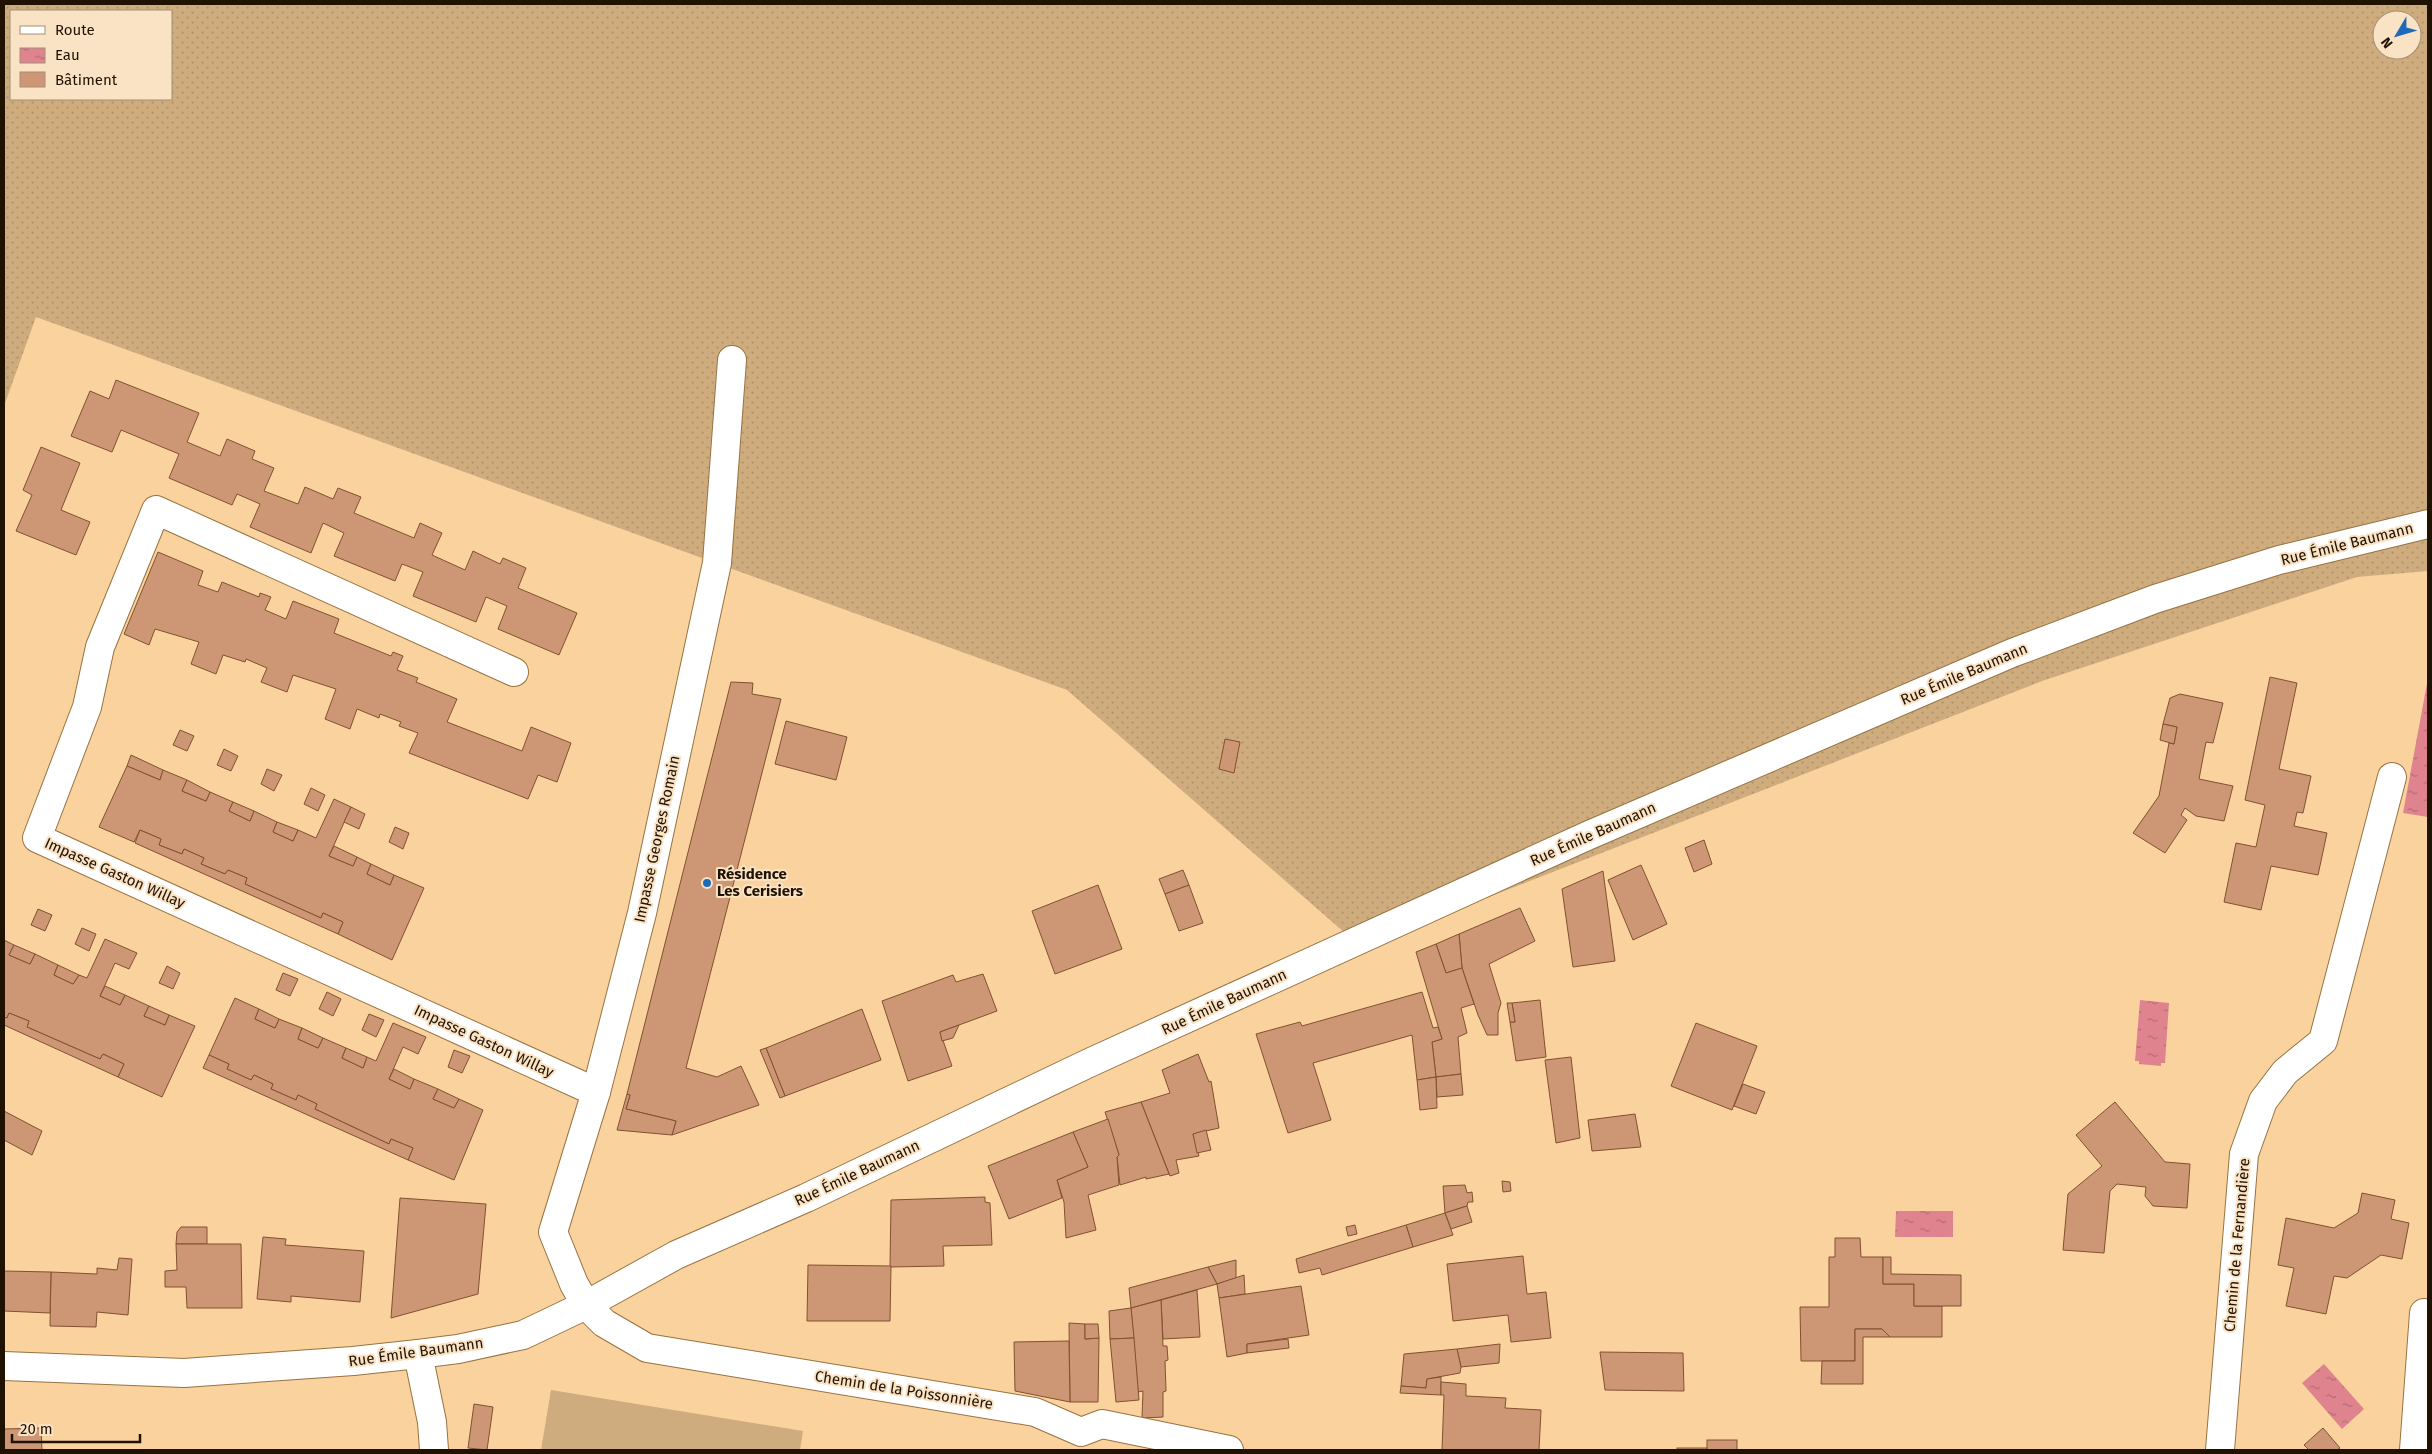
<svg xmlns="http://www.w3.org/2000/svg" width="2432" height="1454" font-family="'Fira Sans',sans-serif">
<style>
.grass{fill:url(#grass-dots);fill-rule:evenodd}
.pitch{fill:#cfac7e}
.water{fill:url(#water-ripples)}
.building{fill:#cd9775;stroke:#815130}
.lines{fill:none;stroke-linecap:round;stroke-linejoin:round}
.minor-casing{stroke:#977342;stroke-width:30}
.minor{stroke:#fff;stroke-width:28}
.poi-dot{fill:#1e6aba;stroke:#fae2c4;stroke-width:2}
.labels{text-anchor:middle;stroke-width:4;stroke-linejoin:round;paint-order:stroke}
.street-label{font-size:15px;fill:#201201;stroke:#fae2c4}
.poi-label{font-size:15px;font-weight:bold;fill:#201201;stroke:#fae2c4;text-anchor:start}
</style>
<defs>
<pattern id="grass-dots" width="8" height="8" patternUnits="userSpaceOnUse" patternTransform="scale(1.25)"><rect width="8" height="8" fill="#cfac7e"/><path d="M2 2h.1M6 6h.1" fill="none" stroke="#b1936b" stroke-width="1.8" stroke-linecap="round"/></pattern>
<pattern id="water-ripples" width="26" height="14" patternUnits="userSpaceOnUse" patternTransform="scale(1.25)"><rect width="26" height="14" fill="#df848e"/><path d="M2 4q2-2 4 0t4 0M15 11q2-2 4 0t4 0" fill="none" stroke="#b46b72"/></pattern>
</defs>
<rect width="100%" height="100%" fill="#fad29e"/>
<path class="grass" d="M 4,4 L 2428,4 L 2428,571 L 2357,577 L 2045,680 L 1361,947 L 1067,690 L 36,317 L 4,406 ZM 11,11 L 171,11 L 171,99 L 11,99 ZM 2382,20 L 2412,20 L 2412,50 L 2382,50 Z"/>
<polygon class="pitch" points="551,1390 803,1431 800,1450 541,1450"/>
<g class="water">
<polygon points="2428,678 2428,817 2403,813"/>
<polygon points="2140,1000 2169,1003 2165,1063 2161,1063 2161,1066 2139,1064 2139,1061 2135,1061"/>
<polygon points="1896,1211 1953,1211 1953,1237 1895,1237"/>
<polygon points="2324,1364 2364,1409 2342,1429 2302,1383"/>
</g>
<g class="building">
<polygon points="116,380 199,413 187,442 220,456 227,439 255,451 252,459 274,468 264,491 298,504 305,487 333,499 338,488 361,497 354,513 414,538 420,523 442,533 432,555 465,570 473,551 500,564 503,558 526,568 518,588 577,613 559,655 498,629 507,606 486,597 476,622 413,596 423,572 402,564 395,581 334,556 344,533 323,523 311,553 250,527 260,504 237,494 232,505 169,478 179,454 121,430 112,452 71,436 90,391 109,399"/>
<polygon points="41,447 80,463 61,510 90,522 76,555 16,531 32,495 23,490"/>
<polygon points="158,552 203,571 198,585 218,592 222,582 259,597 260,593 271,597 265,610 286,619 293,601 339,619 334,633 391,656 393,652 403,656 397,670 418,678 416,682 457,699 447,722 522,751 531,727 571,743 557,782 538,775 528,799 409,753 418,733 399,726 401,722 380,714 379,718 357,709 350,729 325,719 336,689 293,675 287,692 261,682 267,668 246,659 245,662 223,655 216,674 191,664 199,642 155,629 149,645 124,634"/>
<polygon points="2270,677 2297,683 2279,769 2311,776 2303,813 2297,812 2294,826 2327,833 2318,875 2271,866 2261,910 2224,902 2236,843 2256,847 2265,805 2245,800"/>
<polygon points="731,682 753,683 752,694 781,699 686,1068 717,1077 741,1066 759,1105 672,1135 676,1121 626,1109 630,1095 627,1094"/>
<polygon points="2180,694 2223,703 2213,743 2206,742 2199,779 2233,786 2224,821 2196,816 2185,808 2181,815 2187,820 2165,853 2133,833 2159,796 2169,743 2174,744 2177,727 2163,724 2170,698"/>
<polygon points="786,721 847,737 836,780 775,764"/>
<polygon points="2163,724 2177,727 2174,744 2160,740"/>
<polygon points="180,730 194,736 187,751 173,745"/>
<polygon points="1225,739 1240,742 1234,773 1219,769"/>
<polygon points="224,749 238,756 231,771 217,765"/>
<polygon points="131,755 163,770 160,780 127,766"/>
<polygon points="127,766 160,780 163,770 187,780 182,791 206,801 210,792 233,802 229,811 250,821 254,811 277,822 273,832 293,841 298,830 316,838 334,799 351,807 329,856 353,866 357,857 371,864 367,874 390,885 394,875 424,888 392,960 338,934 343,922 323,913 321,918 245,884 247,878 228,870 225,874 201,864 204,858 184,849 182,854 159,845 161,839 140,830 134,842 99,827"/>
<polygon points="267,769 282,775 274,791 261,784"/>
<polygon points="187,780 210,792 206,801 182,791"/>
<polygon points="311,788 325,795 318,811 304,804"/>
<polygon points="233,802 254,811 250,821 229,811"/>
<polygon points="351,807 365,814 359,829 344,822"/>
<polygon points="277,822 298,830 293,841 273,832"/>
<polygon points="395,827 409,833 403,849 389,842"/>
<polygon points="140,830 161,839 159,845 182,854 184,849 204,858 201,864 225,874 228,870 247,878 245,884 321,918 323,913 343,922 338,934 135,843"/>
<polygon points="1704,840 1712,864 1694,872 1685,848"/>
<polygon points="334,846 357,857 353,866 329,856"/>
<polygon points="371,864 394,875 390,885 367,874"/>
<polygon points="1641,865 1667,924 1633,940 1608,880"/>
<polygon points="1183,870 1189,885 1165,894 1159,879"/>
<polygon points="1603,871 1615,961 1573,967 1562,889"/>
<polygon points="1098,885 1122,949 1055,974 1032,911"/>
<polygon points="1189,885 1203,923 1179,931 1165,894"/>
<polygon points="1520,908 1535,941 1489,964 1501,1003 1498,1013 1498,1035 1487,1035 1478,1015 1462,968 1459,934"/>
<polygon points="38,909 52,915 45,931 31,925"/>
<polygon points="82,928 96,934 89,951 75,944"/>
<polygon points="1459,934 1462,968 1446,973 1436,944"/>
<polygon points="105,939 137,953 129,969 115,963 100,996 120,1005 125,995 149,1006 144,1016 165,1025 169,1015 195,1026 162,1097 118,1077 124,1064 103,1054 100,1059 27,1027 29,1021 9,1013 7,1018 4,1017 4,940 14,945 9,955 30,964 35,954 58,965 54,975 73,984 79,975 87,978"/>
<polygon points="1436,944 1446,973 1462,968 1474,1004 1461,1008 1467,1033 1458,1037 1461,1074 1436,1077 1432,1042 1442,1039 1416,952"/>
<polygon points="14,945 35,954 30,964 9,955"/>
<polygon points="58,965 79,975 73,984 54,975"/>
<polygon points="167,966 180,973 173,989 159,983"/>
<polygon points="283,973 298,979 290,996 276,990"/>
<polygon points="983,974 997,1011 940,1032 952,1066 908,1081 882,1001 953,975 956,982"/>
<polygon points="105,986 125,995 120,1005 100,996"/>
<polygon points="327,992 341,999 333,1016 319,1009"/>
<polygon points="1422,992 1433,1028 1438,1027 1442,1039 1432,1042 1436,1077 1417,1080 1412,1035 1313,1063 1331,1120 1288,1133 1256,1034 1300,1022 1302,1026"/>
<polygon points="235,998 259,1009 255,1019 275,1028 279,1019 302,1028 298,1039 318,1048 323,1038 346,1048 342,1058 363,1068 367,1057 376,1061 393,1023 426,1037 418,1054 403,1047 389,1079 410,1089 414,1079 438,1089 433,1099 454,1108 459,1099 483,1110 454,1180 408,1160 413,1148 391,1139 389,1144 315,1109 317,1104 298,1095 296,1100 271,1089 273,1084 254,1075 251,1080 227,1069 229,1064 209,1055"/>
<polygon points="1540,1000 1546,1057 1516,1061 1510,1022 1515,1022 1512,1003"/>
<polygon points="1507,1003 1512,1003 1515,1022 1510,1022"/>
<polygon points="149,1006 169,1015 165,1025 144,1016"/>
<polygon points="259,1009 279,1019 275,1028 255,1019"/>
<polygon points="862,1009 881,1060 785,1096 766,1048"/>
<polygon points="9,1013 29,1021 27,1027 100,1059 103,1054 124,1064 118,1077 4,1025 4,1017 7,1018"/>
<polygon points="369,1014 384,1020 376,1037 362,1030"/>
<polygon points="1696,1023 1757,1046 1732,1110 1671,1086"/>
<polygon points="959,1025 953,1038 942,1041 940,1032"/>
<polygon points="302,1028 323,1038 318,1048 298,1039"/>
<polygon points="346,1048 367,1057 363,1068 342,1058"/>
<polygon points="766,1048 785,1096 780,1098 760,1050"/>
<polygon points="454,1050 470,1056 462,1073 448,1067"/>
<polygon points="1198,1054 1209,1082 1211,1081 1219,1128 1193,1134 1199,1156 1176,1160 1179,1173 1170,1176 1141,1102 1170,1093 1162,1070"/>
<polygon points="209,1055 229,1064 227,1069 251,1080 254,1075 273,1084 271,1089 296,1100 298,1095 317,1104 315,1109 389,1144 391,1139 413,1148 408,1160 203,1068"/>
<polygon points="1571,1057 1580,1138 1556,1143 1545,1060"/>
<polygon points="394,1069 414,1079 410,1089 389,1079"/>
<polygon points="1461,1074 1463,1095 1437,1097 1436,1077"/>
<polygon points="1436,1077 1437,1108 1420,1110 1417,1080"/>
<polygon points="1743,1084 1765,1092 1756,1114 1734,1106"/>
<polygon points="438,1089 459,1099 454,1108 433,1099"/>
<polygon points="627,1094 630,1095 626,1109 676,1121 672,1135 617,1130"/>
<polygon points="1141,1102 1169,1174 1146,1179 1146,1177 1120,1185 1117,1157 1119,1155 1105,1112"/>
<polygon points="2115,1102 2165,1162 2190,1164 2187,1208 2153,1206 2145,1196 2146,1187 2117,1184 2110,1191 2104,1253 2063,1250 2068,1194 2102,1166 2076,1135"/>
<polygon points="4,1111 42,1131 32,1155 4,1140"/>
<polygon points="1635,1114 1641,1147 1592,1151 1588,1120"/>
<polygon points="1108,1119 1119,1155 1117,1157 1119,1185 1088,1195 1096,1230 1066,1238 1064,1202 1057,1180 1088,1167 1073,1132"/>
<polygon points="1206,1130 1211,1150 1197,1153 1193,1134"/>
<polygon points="1073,1132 1088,1167 1057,1180 1062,1198 1009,1219 988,1166"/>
<polygon points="1502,1181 1510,1182 1511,1191 1503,1192"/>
<polygon points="1465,1185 1467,1193 1472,1192 1473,1202 1468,1202 1467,1206 1445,1213 1443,1186"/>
<polygon points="2362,1193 2395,1200 2391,1219 2409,1223 2402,1259 2381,1255 2347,1278 2334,1276 2326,1314 2286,1306 2294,1268 2278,1265 2286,1218 2334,1228 2358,1213"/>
<polygon points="985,1197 985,1202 990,1203 992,1245 943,1246 944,1266 890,1267 891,1200"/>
<polygon points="400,1198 486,1204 478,1294 391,1318"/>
<polygon points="1467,1206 1472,1222 1451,1229 1445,1213"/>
<polygon points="1445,1213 1453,1235 1413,1247 1406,1225"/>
<polygon points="1355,1225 1357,1234 1348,1236 1346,1227"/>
<polygon points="1406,1225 1413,1247 1322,1275 1320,1268 1299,1273 1296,1259"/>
<polygon points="181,1227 207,1227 207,1244 176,1244 177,1232"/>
<polygon points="263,1237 286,1239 285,1245 364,1251 360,1302 291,1296 291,1302 257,1299"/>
<polygon points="1835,1238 1860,1238 1861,1257 1883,1257 1883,1284 1914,1284 1914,1306 1942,1306 1942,1337 1890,1337 1882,1329 1855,1329 1855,1361 1801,1361 1800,1307 1829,1307 1829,1257 1835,1257"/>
<polygon points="176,1244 241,1244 242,1308 187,1308 186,1287 165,1287 165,1271 177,1270"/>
<polygon points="1523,1256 1527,1294 1546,1292 1551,1338 1511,1342 1508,1315 1453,1321 1447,1264"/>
<polygon points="1883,1257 1891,1257 1891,1274 1961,1275 1961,1306 1914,1306 1914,1284 1883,1284"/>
<polygon points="119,1258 132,1259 128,1315 97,1312 96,1327 50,1326 51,1272 97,1274 97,1268 117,1270"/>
<polygon points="1236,1260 1236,1278 1217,1284 1208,1267"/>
<polygon points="808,1265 891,1266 890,1321 807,1321"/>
<polygon points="1208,1267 1217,1284 1131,1308 1129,1288"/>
<polygon points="4,1271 51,1272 50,1313 4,1311"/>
<polygon points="1244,1275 1245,1294 1219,1298 1217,1284"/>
<polygon points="1301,1286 1309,1335 1247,1344 1247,1353 1227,1357 1219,1298"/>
<polygon points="1197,1290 1200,1337 1163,1339 1161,1300"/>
<polygon points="1161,1300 1163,1346 1167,1346 1168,1360 1165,1361 1166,1391 1163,1392 1163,1417 1142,1418 1143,1391 1138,1392 1131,1308"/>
<polygon points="1131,1308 1134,1338 1110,1339 1109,1311"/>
<polygon points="1069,1323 1085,1324 1085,1339 1099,1338 1098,1402 1070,1402"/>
<polygon points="1085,1324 1098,1324 1099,1338 1085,1339"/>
<polygon points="1855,1329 1882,1329 1890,1337 1863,1337 1863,1384 1821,1384 1822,1361 1855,1361"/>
<polygon points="1134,1338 1139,1400 1116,1402 1110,1339"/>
<polygon points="1288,1339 1289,1348 1247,1353 1247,1344"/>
<polygon points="1069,1341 1070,1402 1015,1391 1014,1342"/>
<polygon points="1500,1344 1499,1363 1461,1367 1457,1349"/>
<polygon points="1457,1349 1461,1367 1460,1373 1427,1379 1426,1388 1401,1386 1404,1354"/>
<polygon points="1600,1352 1683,1353 1684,1391 1605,1390"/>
<polygon points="1441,1377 1441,1395 1400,1393 1401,1386 1426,1388 1427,1379"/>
<polygon points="1441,1382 1466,1384 1466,1396 1506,1398 1505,1408 1541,1410 1539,1450 1442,1450 1444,1395 1441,1395"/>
<polygon points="474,1404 493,1407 487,1450 468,1448"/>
<polygon points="41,1428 42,1450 4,1450 4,1429"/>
<polygon points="2323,1428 2340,1448 2337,1450 2309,1450 2304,1445"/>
<rect x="1707" y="1440" width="30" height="10"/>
<rect x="1677" y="1448" width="30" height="2"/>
</g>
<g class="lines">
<defs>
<g id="minor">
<polyline points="732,360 717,563 642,913 596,1092 553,1232 574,1284 586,1305 604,1323 647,1348 1035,1412 1081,1432 1102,1424 1229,1450"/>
<polyline points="514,672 156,510 100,647 87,707 37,838 596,1092"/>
<polyline points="418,1354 432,1422 434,1450"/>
<polyline points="4,1366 184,1373 353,1361 418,1354 458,1349 523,1335 586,1305 676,1255 806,1198 1089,1063 1587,836 2012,653 2155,599 2279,560 2428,524"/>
<polyline points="2220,1450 2244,1154 2263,1101 2285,1072 2323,1041 2392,777"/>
<polyline points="2414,1450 2424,1313"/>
</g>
</defs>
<use href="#minor" class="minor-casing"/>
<use href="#minor" class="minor"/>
</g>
<circle class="poi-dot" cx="707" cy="883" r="5"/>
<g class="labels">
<g class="street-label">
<text transform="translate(2347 544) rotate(-14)" y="5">Rue Émile Baumann</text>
<text transform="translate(1964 674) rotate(-23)" y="5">Rue Émile Baumann</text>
<text transform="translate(1593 834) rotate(-24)" y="5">Rue Émile Baumann</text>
<text transform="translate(657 839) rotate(-78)" y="5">Impasse Georges Romain</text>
<text transform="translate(115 873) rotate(24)" y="5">Impasse Gaston Willay</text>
<text transform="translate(1224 1002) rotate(-25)" y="5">Rue Émile Baumann</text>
<text transform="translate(484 1041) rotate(25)" y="5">Impasse Gaston Willay</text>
<text transform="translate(857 1173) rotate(-25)" y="5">Rue Émile Baumann</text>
<text transform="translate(2237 1245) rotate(-85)" y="5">Chemin de la Fernandière</text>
<text transform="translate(416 1352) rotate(-8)" y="5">Rue Émile Baumann</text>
<text transform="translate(904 1390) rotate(9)" y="5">Chemin de la Poissonnière</text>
</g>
<g class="poi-label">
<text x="717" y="879">Résidence<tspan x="717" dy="17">Les Cerisiers</tspan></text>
</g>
</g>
<rect width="2432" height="1454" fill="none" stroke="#201201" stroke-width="10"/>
<rect x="10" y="10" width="162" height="90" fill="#fae2c4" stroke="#a38f76"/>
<rect x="20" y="26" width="25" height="8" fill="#ffffff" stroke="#a38f76"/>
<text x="55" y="35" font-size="15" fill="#201201">Route</text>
<rect x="20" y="48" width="25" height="15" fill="url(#water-ripples)" stroke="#a38f76"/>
<text x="55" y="60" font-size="15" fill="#201201">Eau</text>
<rect x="20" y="72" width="25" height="15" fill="#cd9775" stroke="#a38f76"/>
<text x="55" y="85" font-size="15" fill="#201201">Bâtiment</text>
<g transform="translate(2397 35) rotate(232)"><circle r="24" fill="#fae2c4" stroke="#a38f76"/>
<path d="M0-4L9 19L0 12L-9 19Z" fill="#1e6aba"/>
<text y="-8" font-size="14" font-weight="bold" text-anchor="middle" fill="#201201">N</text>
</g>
<path d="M12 1434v8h128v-8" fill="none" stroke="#201201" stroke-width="2.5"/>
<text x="20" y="1434" font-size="15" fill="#201201" stroke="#fae2c4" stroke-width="4" paint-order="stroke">20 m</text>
</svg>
